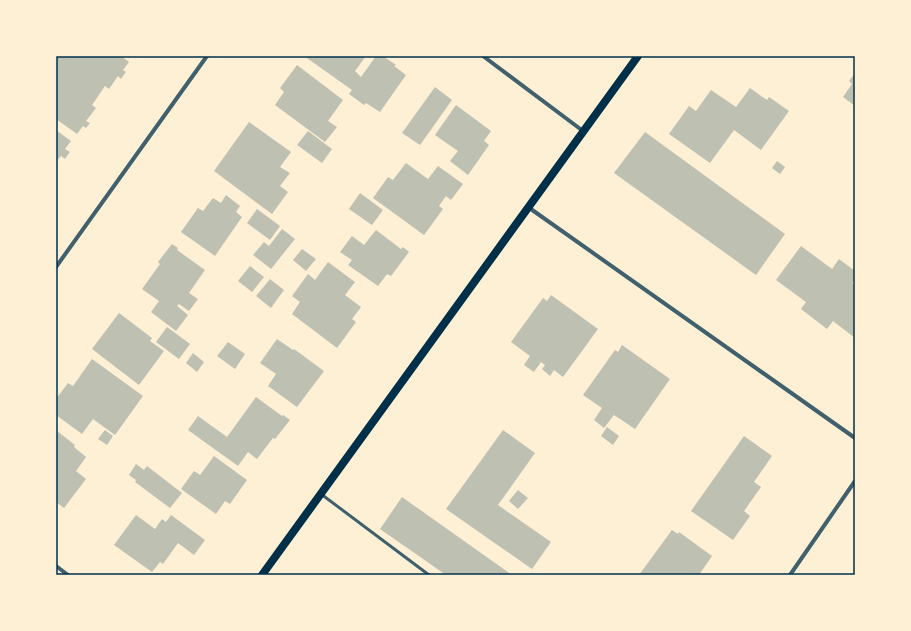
<svg xmlns="http://www.w3.org/2000/svg" width="911" height="631" font-family="Overpass,sans-serif">
<style>
.building{fill:#bec0b2}
.lines{fill:none;stroke-linecap:round;stroke-linejoin:round}
.service{stroke:#3f606c;stroke-width:3}
.minor{stroke:#3f606c;stroke-width:4}
.secondary{stroke:#003049;stroke-width:8}
.neatline{fill:none;stroke:#003049;stroke-width:1.5}
</style>
<rect width="100%" height="100%" fill="#fdf0d5"/>
<g class="building">
<polygon points="56,56 69,56 71,58 72,56 121,56 129,62 123,70 126,72 121,79 118,76 109,89 105,86 92,105 96,108 86,121 90,123 86,128 83,126 77,134 56,119"/>
<polygon points="304,56 366,56 355,71 361,77 376,56 383,56 396,65 394,66 406,75 380,112 366,103 364,105 349,94 352,90"/>
<polygon points="297,65 343,100 328,121 337,127 325,142 275,105 284,92 280,88"/>
<polygon points="855,73 855,106 843,97 852,84 849,81"/>
<polygon points="435,87 452,100 420,145 402,133"/>
<polygon points="750,88 767,100 769,97 789,111 761,150 734,130 710,163 669,134 689,106 696,111 711,90 736,107"/>
<polygon points="456,105 491,131 484,141 489,145 468,175 450,161 458,151 435,135"/>
<polygon points="249,122 291,152 280,167 290,173 280,186 288,192 272,214 214,171"/>
<polygon points="56,130 71,141 65,149 70,152 65,159 61,156 56,162"/>
<polygon points="308,131 332,149 322,163 297,145"/>
<polygon points="645,132 785,234 756,275 614,173"/>
<polygon points="777,161 785,167 780,174 772,168"/>
<polygon points="406,163 428,179 438,166 463,184 451,200 446,196 439,206 443,209 424,235 373,198 388,177 393,180"/>
<polygon points="360,193 383,210 372,225 349,209"/>
<polygon points="226,195 240,206 236,212 242,217 215,256 181,232 198,208 203,211 213,198 221,203"/>
<polygon points="257,209 280,226 270,240 247,223"/>
<polygon points="282,229 295,239 271,269 253,255 264,242 269,246"/>
<polygon points="376,230 401,249 403,247 409,252 391,276 387,274 378,286 348,265 352,260 340,252 352,236 364,245"/>
<polygon points="172,244 178,248 177,250 205,270 189,293 198,299 189,311 179,304 177,306 188,315 176,331 151,312 159,301 142,289 160,264 158,262"/>
<polygon points="801,246 832,269 839,259 855,271 855,280 852,283 855,285 855,338 833,321 827,329 801,309 806,302 776,280"/>
<polygon points="302,249 316,259 306,271 293,260"/>
<polygon points="328,262 355,282 345,295 361,307 352,319 356,322 337,348 292,314 300,302 292,296 308,274 315,280"/>
<polygon points="250,266 264,277 252,292 238,281"/>
<polygon points="270,279 284,290 271,308 256,296"/>
<polygon points="551,295 598,329 563,377 554,370 550,376 542,369 545,365 541,362 534,372 524,365 530,356 511,342 543,298 547,301"/>
<polygon points="119,313 152,338 150,341 164,351 139,385 92,349"/>
<polygon points="167,327 190,344 179,359 156,342"/>
<polygon points="277,339 293,350 294,349 324,371 297,407 268,386 276,374 260,363"/>
<polygon points="228,342 245,354 235,369 217,356"/>
<polygon points="622,345 670,379 635,429 614,415 604,428 594,420 602,408 583,395 615,350 618,352"/>
<polygon points="193,353 204,362 197,372 186,363"/>
<polygon points="92,359 143,396 115,435 93,419 82,434 56,415 56,399 68,383 73,386"/>
<polygon points="256,397 282,416 283,415 290,420 275,439 273,438 257,459 248,452 238,466 188,430 198,416 227,437"/>
<polygon points="607,427 619,436 613,445 601,436"/>
<polygon points="105,430 113,436 107,445 98,439"/>
<polygon points="503,430 535,453 498,505 551,542 532,569 446,509"/>
<polygon points="57,431 75,445 74,447 86,457 76,471 86,479 64,508 56,502 56,433"/>
<polygon points="744,436 772,456 754,482 761,487 744,511 750,516 733,540 691,511"/>
<polygon points="214,456 247,480 230,504 225,501 216,514 181,489 194,471 200,475"/>
<polygon points="136,464 144,470 147,466 182,493 170,508 135,482 136,480 129,475"/>
<polygon points="518,490 528,498 518,509 509,501"/>
<polygon points="402,497 512,575 446,575 380,529"/>
<polygon points="136,515 155,529 162,519 166,522 171,515 205,540 194,555 178,543 163,564 160,562 152,572 114,545"/>
<polygon points="672,530 678,534 679,532 712,556 699,575 639,575"/>
</g>
<g class="lines">
<polyline class="service" points="321,494 429,575"/>
<g class="minor">
<polyline points="483,56 583,131"/>
<polyline points="528,207 855,438"/>
<polyline points="56,267 207,56"/>
<polyline points="56,566 68,575"/>
<polyline points="790,575 855,481"/>
</g>
<polyline class="secondary" points="262,575 638,56"/>
</g>
<rect width="911" height="631" fill="none" stroke="#fdf0d5" stroke-width="114"/>
<rect x="57" y="57" width="797" height="517" class="neatline"/>
</svg>
